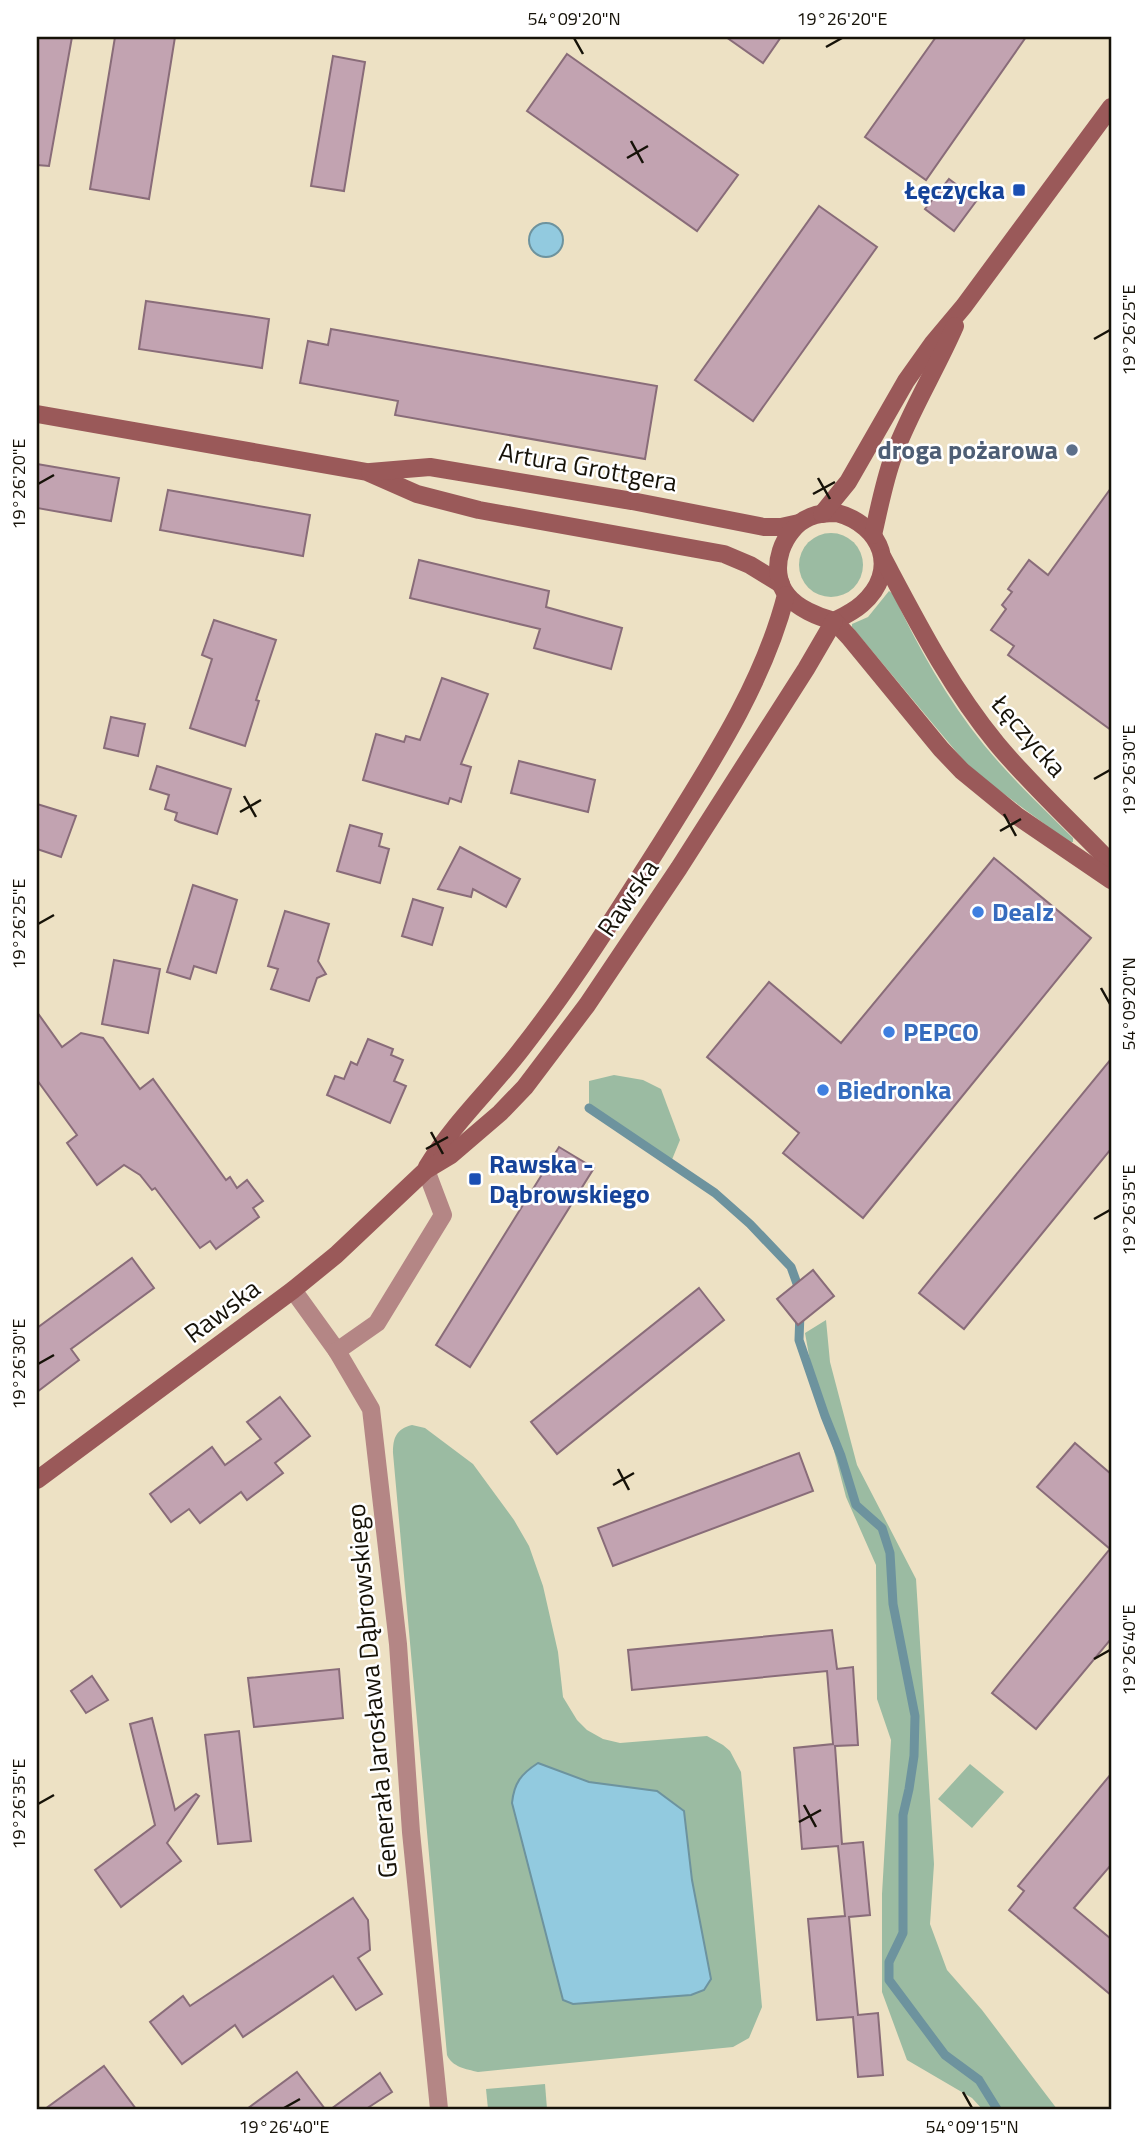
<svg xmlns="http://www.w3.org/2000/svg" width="1148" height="2146" font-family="'Titillium Web',sans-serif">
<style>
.green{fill:#9bbba2}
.water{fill:#92cadf;stroke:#6d939e;stroke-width:2}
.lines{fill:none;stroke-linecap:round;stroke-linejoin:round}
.stream{stroke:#6d939e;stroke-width:9}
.building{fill:#c2a3b1;stroke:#896c79;stroke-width:2}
.street{stroke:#b48685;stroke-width:18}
.secondary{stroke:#9a5959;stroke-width:18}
.ticks{fill:none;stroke:#161208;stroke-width:2.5}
.transit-dot{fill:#1a4fb4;stroke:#fff;stroke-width:2.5}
.service-dot{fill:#5c6f8a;stroke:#fff;stroke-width:2.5}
.shop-dot{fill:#3f7fe0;stroke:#fff;stroke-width:2.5}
.labels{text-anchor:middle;stroke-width:5;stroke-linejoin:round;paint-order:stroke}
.transit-label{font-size:26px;font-weight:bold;fill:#164399;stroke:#fff;text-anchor:end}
.service-label{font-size:26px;font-weight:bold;fill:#4e5e75;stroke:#fff;text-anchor:end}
.street-label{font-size:26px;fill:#161208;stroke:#fff}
.shop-label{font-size:26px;font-weight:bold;fill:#366cbe;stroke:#fff;text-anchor:start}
.neatline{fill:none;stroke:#161208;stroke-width:2.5}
.ticks-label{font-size:18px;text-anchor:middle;fill:#161208}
</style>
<rect width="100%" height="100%" fill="#ede1c4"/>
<g class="green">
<circle cx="831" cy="565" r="32"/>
<path d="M 889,591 L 893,594 C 918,647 947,699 984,745 C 1011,778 1043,808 1073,838 L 1073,842 L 1069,842 L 985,780 L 964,761 L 852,627 L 852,624 L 868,617 Z"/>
<polygon points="614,1075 643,1080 661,1089 680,1140 671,1162 589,1108 589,1081"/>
<polygon points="826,1320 830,1362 857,1465 916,1579 934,1864 930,1924 947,1970 982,2010 1057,2109 982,2109 972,2098 907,2060 882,1992 882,1894 891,1740 877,1699 876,1565 846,1497 825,1416 815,1389 805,1333"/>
<path d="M 412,1425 L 425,1428 L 473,1464 L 514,1520 L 529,1546 L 543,1586 L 558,1652 L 563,1697 L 577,1720 L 587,1730 L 603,1739 L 620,1743 L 707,1736 L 723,1745 L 730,1751 L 741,1772 L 762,2007 L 749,2038 L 733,2047 L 478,2072 C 466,2069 452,2067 447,2055 L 393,1453 C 393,1438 396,1429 412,1425 Z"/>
<polygon points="970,1764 1004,1792 972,1828 938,1799"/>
<polygon points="545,2084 547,2109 488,2109 486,2089"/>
</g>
<g class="water">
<circle cx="546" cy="240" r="17"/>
<path d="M 538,1763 L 589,1782 L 657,1791 L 684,1811 L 692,1880 L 711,1979 L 704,1990 L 691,1995 L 573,2004 L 563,2000 L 512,1803 C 514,1783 521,1774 538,1763 Z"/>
</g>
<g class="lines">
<g class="stream">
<polyline points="589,1108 715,1193 750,1224 791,1267 800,1292"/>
<polyline points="800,1313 799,1340 825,1416 841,1456 856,1505 882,1528 890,1553 893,1604 915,1716 914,1756 909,1789 903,1815 903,1933 889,1962 889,1980 945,2055 979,2080 997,2109"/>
</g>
</g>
<g class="building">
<polygon points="37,37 72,37 49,166 37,165"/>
<polygon points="115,37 175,37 149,199 90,189"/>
<polygon points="726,37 781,37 763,63"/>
<polygon points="936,37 1026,37 926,180 865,137"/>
<polygon points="567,54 738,175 697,231 527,111"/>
<polygon points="333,56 365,62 344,191 311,186"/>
<polygon points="949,179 977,200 954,231 925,209"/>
<polygon points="819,206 877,247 753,421 695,380"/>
<polygon points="146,301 269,319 262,368 139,349"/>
<polygon points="331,329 657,386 645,459 395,415 398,401 300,383 308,341 328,345"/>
<polygon points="37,464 119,478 111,521 37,508"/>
<polygon points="1111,488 1111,730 1008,655 1014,646 991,630 1006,609 1002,605 1012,592 1008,589 1029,560 1048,575"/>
<polygon points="168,490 310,515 303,556 160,530"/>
<polygon points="419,560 549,591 546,607 622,628 611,669 534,648 540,629 410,598"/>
<polygon points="214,620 276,640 256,700 259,701 245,746 190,728 212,659 202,655"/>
<polygon points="442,678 488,694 461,764 471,767 461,802 450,798 448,804 363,780 376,734 404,742 406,736 420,740"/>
<polygon points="111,717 145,724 138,756 104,748"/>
<polygon points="519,761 595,780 588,812 511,793"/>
<polygon points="157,766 231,789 217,834 179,822 175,820 177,813 165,809 169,795 150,789"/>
<polygon points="37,804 76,816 61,857 37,849"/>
<polygon points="350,825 382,834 379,846 389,849 380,883 337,871"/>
<polygon points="460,847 520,879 506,907 473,889 471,897 438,889"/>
<polygon points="994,858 1091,938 863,1218 783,1153 799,1133 707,1057 769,982 841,1043"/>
<polygon points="193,885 237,900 216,973 194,966 190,979 167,972"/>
<polygon points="413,899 443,908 432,945 402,936"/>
<polygon points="285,911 329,924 318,961 326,974 317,978 309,1001 271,989 278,969 268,966"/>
<polygon points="114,960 160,969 148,1033 102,1024"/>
<polygon points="37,1012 62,1047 81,1033 103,1038 140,1089 153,1079 226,1180 230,1177 237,1188 247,1180 263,1201 253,1208 259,1217 216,1249 210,1241 200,1248 155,1188 152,1190 140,1175 124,1165 97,1185 67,1143 77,1135 37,1080"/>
<polygon points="368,1039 393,1049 391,1055 403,1060 394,1081 406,1086 390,1123 327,1095 335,1076 344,1079 351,1062 357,1065"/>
<polygon points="1111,1059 1111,1149 964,1329 919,1293"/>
<polygon points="559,1147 594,1168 470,1367 436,1345"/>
<polygon points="132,1258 154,1288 71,1349 79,1360 37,1392 37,1328"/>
<polygon points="813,1270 834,1296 798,1325 777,1299"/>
<polygon points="699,1288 724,1320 557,1454 531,1422"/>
<polygon points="280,1397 310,1436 275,1463 283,1473 247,1500 241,1492 200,1523 189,1509 171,1522 150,1494 212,1447 225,1465 261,1439 247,1422"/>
<polygon points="1075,1443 1111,1474 1111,1639 1036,1729 992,1693 1110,1549 1037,1487"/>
<polygon points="799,1453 813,1491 613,1566 598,1528"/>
<polygon points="832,1630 837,1669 853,1667 858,1745 835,1746 842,1844 863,1842 870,1915 849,1917 858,2015 878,2013 883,2075 858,2077 853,2017 817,2020 808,1919 845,1916 838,1846 802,1849 794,1748 833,1744 827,1671 632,1690 628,1650"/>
<polygon points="339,1669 343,1718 254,1727 248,1678"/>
<polygon points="92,1676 108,1700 86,1713 71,1691"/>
<polygon points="152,1718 175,1810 196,1794 199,1796 167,1843 181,1861 121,1907 95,1870 155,1825 130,1724"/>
<polygon points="239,1731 251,1841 218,1844 205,1735"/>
<polygon points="1111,1774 1111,1865 1074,1908 1111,1939 1111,1995 1009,1910 1024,1891 1018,1886"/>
<polygon points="353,1898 368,1920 370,1950 358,1958 382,1994 356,2010 333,1976 243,2037 235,2025 182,2064 150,2022 183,1996 190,2006"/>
<polygon points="104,2066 136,2109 45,2109"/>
<polygon points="297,2072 325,2109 247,2109"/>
<polygon points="380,2073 392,2092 366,2109 331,2109"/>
</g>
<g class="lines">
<g class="street">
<polyline points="293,1290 337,1351 371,1409 398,1644 411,1832 439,2109"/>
<polyline points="337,1351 377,1323 443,1215 426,1170"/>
</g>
<g class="secondary">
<polyline points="37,414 367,472 417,494 479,510 724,554 750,565 781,584"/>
<polyline points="370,472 430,467 632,501 764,527 781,527 799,523"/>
<path d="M 837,513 C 882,525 900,571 862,604 C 853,612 844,616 834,621 C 818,617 797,608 787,595 C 767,570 783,528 810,517 C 819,513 828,513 837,513 Z"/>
<polyline points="822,514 848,482 906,381 933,343 964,306 1111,107"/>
<path d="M 873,535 C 879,509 884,482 893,457 C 910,411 936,370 955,326"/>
<path d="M 883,558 C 917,622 950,687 997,744 C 1032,786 1073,823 1111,863"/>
<polyline points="834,621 849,637 941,749 962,771 1017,816 1111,880"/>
<path d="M 427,1167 C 454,1122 492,1088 523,1047 C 573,983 617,913 660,845 C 709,766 763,685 786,595"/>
<polyline points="37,1480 293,1290 336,1255 426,1170 451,1155 500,1113 525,1087 587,1005 679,868 806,669 834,621"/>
</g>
</g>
<path class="ticks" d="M 574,38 L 583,54M 826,47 L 842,38M 631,141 L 643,163M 627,158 L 648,146M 1094,339 L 1110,330M 818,478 L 830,499M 38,484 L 54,475M 813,494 L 835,482M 1094,779 L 1110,770M 244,796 L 256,817M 240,812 L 261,800M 1004,814 L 1016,836M 1000,831 L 1021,819M 38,924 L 54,915M 1101,988 L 1110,1004M 431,1132 L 443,1154M 426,1149 L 448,1137M 1094,1219 L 1110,1210M 38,1364 L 54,1355M 618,1469 L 629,1490M 613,1485 L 634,1473M 1094,1659 L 1110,1650M 38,1804 L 54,1795M 804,1805 L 816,1827M 799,1822 L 821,1810M 963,2092 L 972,2108M 284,2108 L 300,2099"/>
<g class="transit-dot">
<rect x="1012" y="183" width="14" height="14" rx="3.5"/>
<rect x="468" y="1172" width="14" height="14" rx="3.5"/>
</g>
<circle class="service-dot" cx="1072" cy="450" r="7"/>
<g class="shop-dot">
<circle cx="978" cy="912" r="7"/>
<circle cx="889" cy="1032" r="7"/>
<circle cx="823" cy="1090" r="7"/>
</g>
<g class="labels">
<g class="transit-label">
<text x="1005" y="199">Łęczycka</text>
<text x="489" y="1173" text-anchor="start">Rawska -<tspan x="489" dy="30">Dąbrowskiego</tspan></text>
</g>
<g class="service-label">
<text x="1058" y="459">droga pożarowa</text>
</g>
<g class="street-label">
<text transform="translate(588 467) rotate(10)" y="9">Artura Grottgera</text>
<text transform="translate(1029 736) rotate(49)" y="9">Łęczycka</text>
<text transform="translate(628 898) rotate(-56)" y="9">Rawska</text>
<text transform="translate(222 1311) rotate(-37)" y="9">Rawska</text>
<text transform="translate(372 1691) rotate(-95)" y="9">Generała Jarosława Dąbrowskiego</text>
</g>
<g class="shop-label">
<text x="992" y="921">Dealz</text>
<text x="903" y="1041">PEPCO</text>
<text x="837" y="1099">Biedronka</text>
</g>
</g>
<rect width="1148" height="2146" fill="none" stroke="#ffffff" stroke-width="77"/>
<rect x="38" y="38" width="1072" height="2070" class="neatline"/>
<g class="ticks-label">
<text x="574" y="25">54°09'20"N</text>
<text x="842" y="25">19°26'20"E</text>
<text transform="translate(1129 330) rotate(-90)" y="6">19°26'25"E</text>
<text transform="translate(19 484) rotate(-90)" y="6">19°26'20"E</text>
<text transform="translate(1129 770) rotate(-90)" y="6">19°26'30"E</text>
<text transform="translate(19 924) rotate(-90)" y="6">19°26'25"E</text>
<text transform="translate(1129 1004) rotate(-90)" y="6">54°09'20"N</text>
<text transform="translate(1129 1210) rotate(-90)" y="6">19°26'35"E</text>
<text transform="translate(19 1364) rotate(-90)" y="6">19°26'30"E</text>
<text transform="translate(1129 1650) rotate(-90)" y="6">19°26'40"E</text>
<text transform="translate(19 1804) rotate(-90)" y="6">19°26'35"E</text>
<text x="284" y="2133">19°26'40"E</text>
<text x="972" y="2133">54°09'15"N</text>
</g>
</svg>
